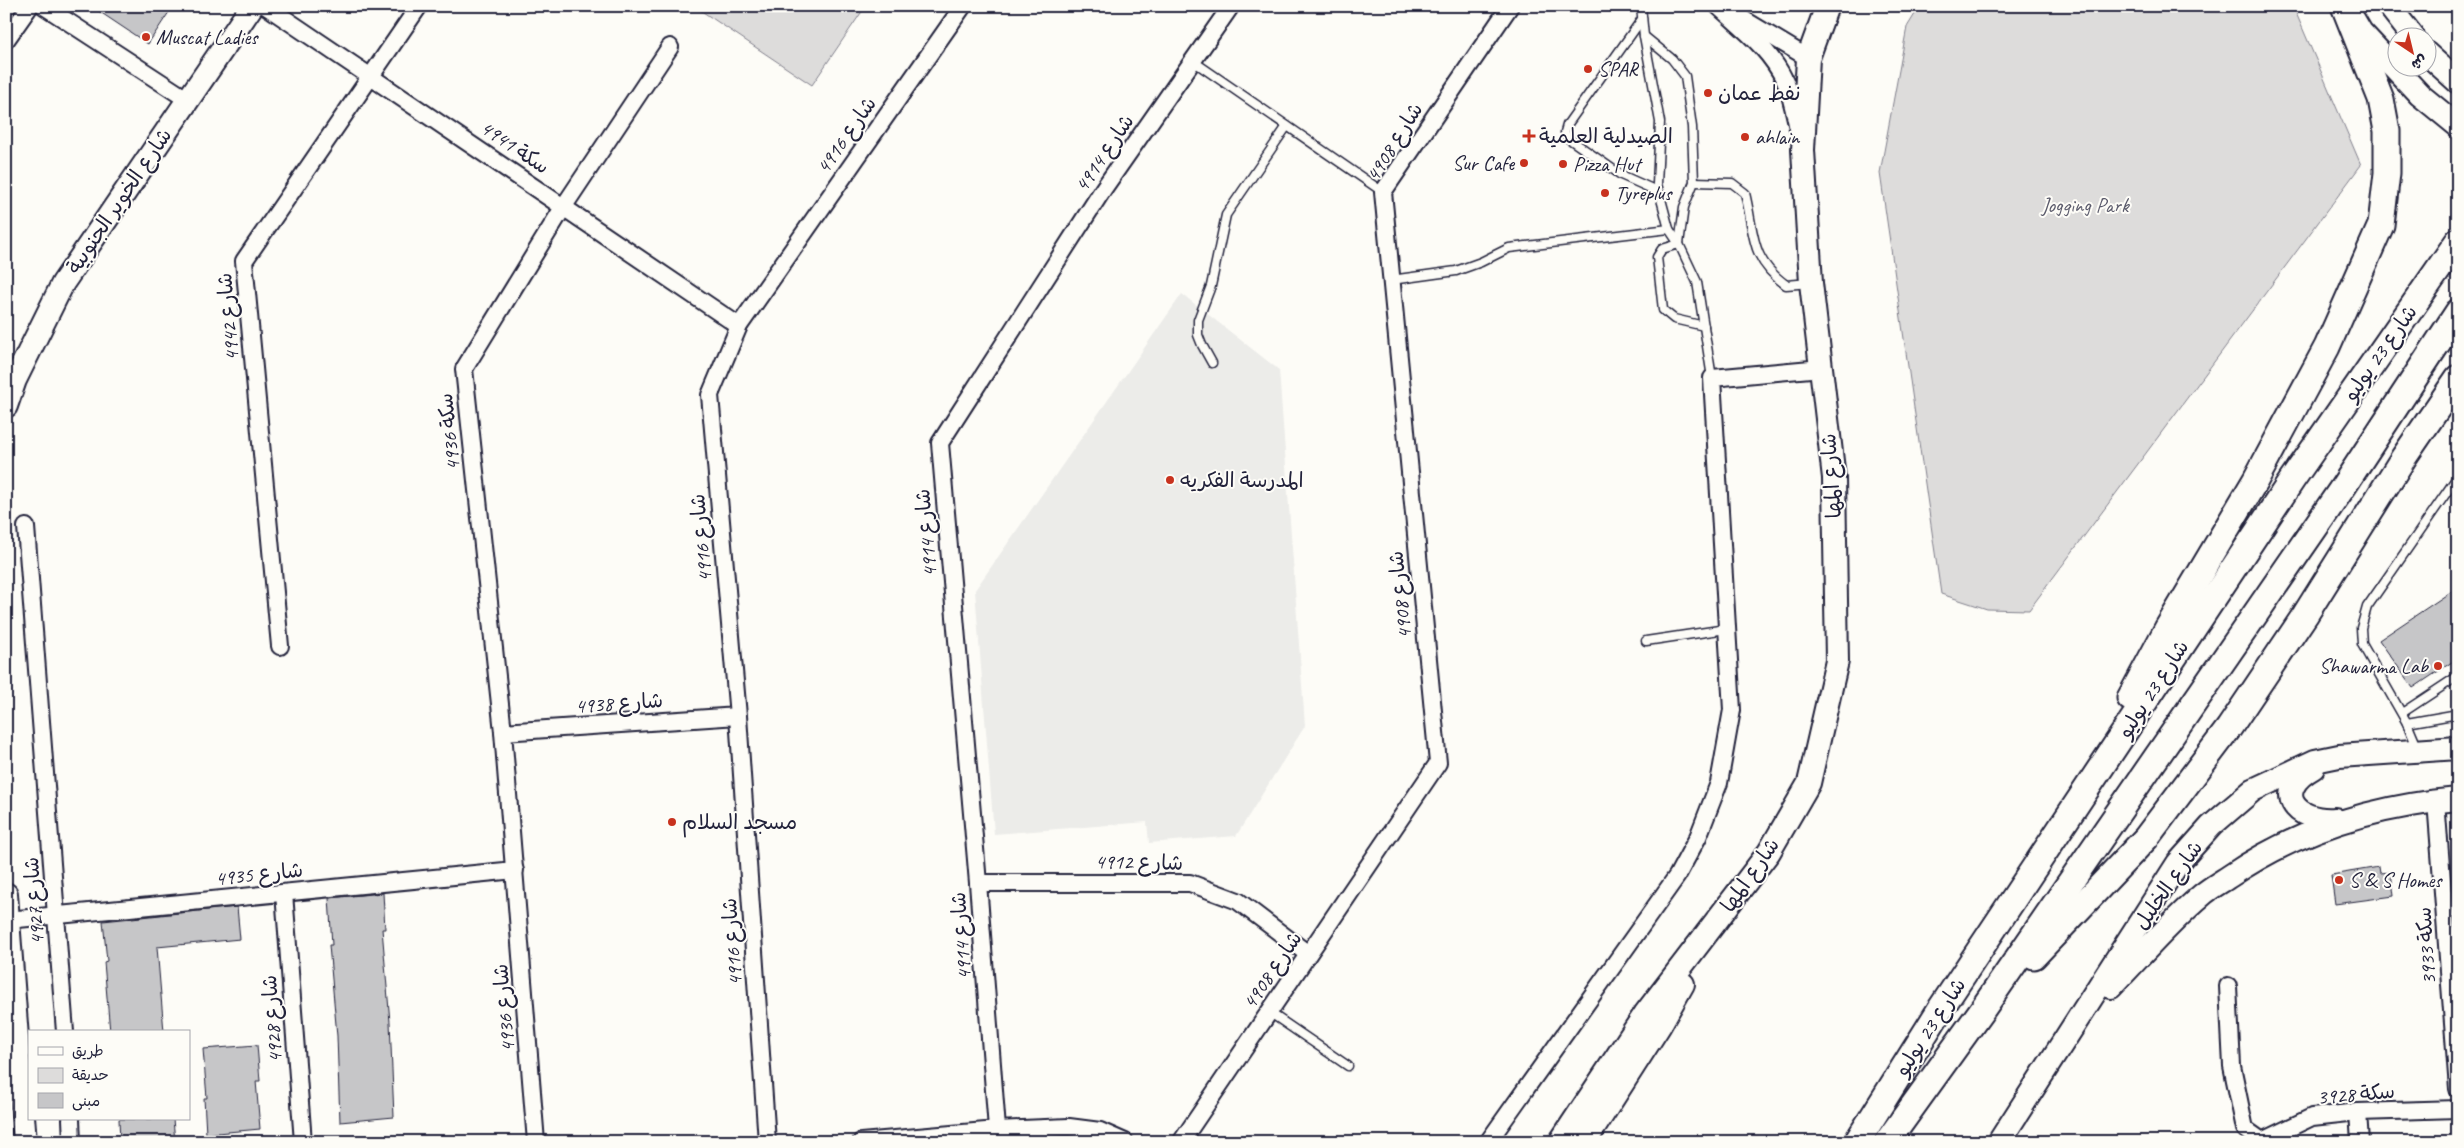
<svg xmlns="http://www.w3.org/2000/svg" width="2464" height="1148" font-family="Caveat,'Playpen Sans Arabic',sans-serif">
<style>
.built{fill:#ecece9}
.green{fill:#dddcdb;stroke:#807f8b}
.building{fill:#c6c6c8;stroke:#22223b}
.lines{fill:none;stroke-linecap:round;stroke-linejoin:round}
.lane-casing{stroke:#22223b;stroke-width:11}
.street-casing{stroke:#22223b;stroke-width:20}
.secondary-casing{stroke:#22223b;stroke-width:26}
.primary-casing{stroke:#22223b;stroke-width:29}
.lane{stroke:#fdfcf7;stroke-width:8}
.street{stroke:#fdfcf7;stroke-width:16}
.secondary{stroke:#fdfcf7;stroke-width:22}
.primary{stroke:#fdfcf7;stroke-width:25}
.poi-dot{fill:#c8321e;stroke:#fdfcf7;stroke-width:2}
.labels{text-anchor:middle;stroke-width:4;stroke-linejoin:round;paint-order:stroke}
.poi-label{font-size:21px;fill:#22223b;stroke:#fdfcf7;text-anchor:start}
.street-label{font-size:21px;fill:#22223b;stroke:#fdfcf7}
.park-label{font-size:21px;fill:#5a5a6b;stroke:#fdfcf7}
</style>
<rect width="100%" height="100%" fill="#fdfcf7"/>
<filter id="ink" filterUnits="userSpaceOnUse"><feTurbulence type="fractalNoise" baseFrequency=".02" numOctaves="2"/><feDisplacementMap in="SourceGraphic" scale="10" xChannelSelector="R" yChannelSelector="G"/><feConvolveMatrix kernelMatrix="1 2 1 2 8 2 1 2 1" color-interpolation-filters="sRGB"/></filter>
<g filter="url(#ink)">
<polygon class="built" points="1182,294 1279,370 1305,726 1236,836 1149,843 1147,822 994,834 975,590"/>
<g class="green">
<polygon points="694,6 857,6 863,10 812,85"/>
<polygon points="1920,6 2293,6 2361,165 2029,610 1987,609 1941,594 1880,173 1907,27"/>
</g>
<g class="building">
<polygon points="91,6 173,6 148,44"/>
<polygon points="2458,587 2458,658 2413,688 2379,640"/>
<polygon points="2379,867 2380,873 2391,872 2394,896 2335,904 2331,875"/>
<polygon points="383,893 385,929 382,929 390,1022 394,1117 340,1122 337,1036 329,945 332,945 329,898"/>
<polygon points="237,907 240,939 157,947 164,1032 110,1032 104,962 107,961 103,921"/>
<polygon points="257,1045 260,1081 256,1081 260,1129 206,1134 204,1098 207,1098 203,1049"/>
<polygon points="119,1119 173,1119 175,1142 120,1142"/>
</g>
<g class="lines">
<defs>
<g id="lane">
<polyline points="1641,6 1644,36 1660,122 1657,184 1669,229 1679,244 1697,282 1712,378"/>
<polyline points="1642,19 1567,125 1565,132 1568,138 1621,175 1659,192"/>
<polyline points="1644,36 1672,59 1685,76 1692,127 1694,182 1684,207 1679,244 1662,249 1657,257 1663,310 1674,319 1704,326"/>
<polyline points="1193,61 1383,192"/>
<path d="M 1694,182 L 1732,183 L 1745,193 C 1755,234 1749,258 1786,285 L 1810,283"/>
<polyline points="1391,280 1456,271 1481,262 1509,248 1669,229"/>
<polyline points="1212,363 1202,345 1198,335 1198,320 1211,286 1226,215 1287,126"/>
<polyline points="1646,641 1726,629"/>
<polyline points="2402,713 2458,676"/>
<polyline points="2407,723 2458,714"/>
<polyline points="2418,749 2407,723 2362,644 2361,628 2367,607 2458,476"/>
<polyline points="1269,1012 1348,1066"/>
</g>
<g id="street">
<polyline points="44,6 188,100"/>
<polyline points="266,6 739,326"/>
<path d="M 1718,6 C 1743,29 1770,49 1785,81 C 1792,97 1795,116 1799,133"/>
<polyline points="1743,19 1808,58"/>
<polyline points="6,40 30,6"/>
<polyline points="26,527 65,1032"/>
<polyline points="280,646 244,261 419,6"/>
<polyline points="503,732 738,716"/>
<polyline points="2436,801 2458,1089"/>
<polyline points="978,883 1190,883 1238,901 1308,954"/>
<polyline points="284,893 303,1142"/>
<polyline points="8,920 515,870"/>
<polyline points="2228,986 2232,1066 2245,1129 2262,1141 2312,1117 2358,1112 2458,1109"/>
<polyline points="2358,1112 2360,1142"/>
<polyline points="71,1119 72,1142"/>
<polyline points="536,1142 503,732 464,369 564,206 670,47"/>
<polyline points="767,1142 738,716 710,395 739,326 963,6"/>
<polyline points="861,1142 997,1130 1069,1127 1100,1131 1125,1142"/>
<polyline points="998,1142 978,883 940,443 1104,188 1231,6"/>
<polyline points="1181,1142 1438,763 1383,192 1510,6"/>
<polyline points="1488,1142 1677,876 1698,837 1719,783 1732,710 1712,378 1822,368"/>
</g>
<g id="secondary">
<polyline points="2389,6 2414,38"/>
<polyline points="2354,20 2361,32 2420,95 2458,126"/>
<polyline points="2426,53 2458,82"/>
<polyline points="6,406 15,380 63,283 252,6"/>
<path d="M 2313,768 C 2272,791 2294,822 2335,819"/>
<polyline points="6,894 25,1142"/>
<path d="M 2111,987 C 2139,958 2171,921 2202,895 C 2210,888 2221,882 2230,876 C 2299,829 2375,806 2458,799"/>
<polyline points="1560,1142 1645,1014 1769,852 1809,783 1837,661 1834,478 1811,283 1803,150 1808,58 1827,6"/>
<polyline points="1585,1142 1660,1025 1683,984"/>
<polyline points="1999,1142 2178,863 2211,826 2253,790 2315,761 2339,756 2458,748"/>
</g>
<g id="primary">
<polyline points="2130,698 2167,629 2255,481 2327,347 2381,225 2387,173 2387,131 2381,99 2344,6"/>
<polyline points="2034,956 2146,838 2229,728 2305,615 2404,457 2458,378"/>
<polyline points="1857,1142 1941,1008 2292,480 2458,241"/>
<polyline points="1887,1142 1982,1010 2341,490 2458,312"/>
</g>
</defs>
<use href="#lane" class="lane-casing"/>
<use href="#street" class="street-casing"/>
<use href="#secondary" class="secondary-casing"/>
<use href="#primary" class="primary-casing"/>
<use href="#lane" class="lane"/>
<use href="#street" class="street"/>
<use href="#secondary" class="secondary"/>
<use href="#primary" class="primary"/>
</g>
</g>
<g class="poi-dot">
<circle cx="146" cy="37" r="5"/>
<circle cx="1588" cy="69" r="5"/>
<circle cx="1708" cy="93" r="5"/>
<path d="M1526.5 128.5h5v5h5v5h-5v5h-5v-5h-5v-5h5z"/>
<circle cx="1745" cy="137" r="5"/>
<circle cx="1524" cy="163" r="5"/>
<circle cx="1563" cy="164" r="5"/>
<circle cx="1605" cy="193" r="5"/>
<circle cx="1170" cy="480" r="5"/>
<circle cx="2438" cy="666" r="5"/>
<circle cx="672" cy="822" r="5"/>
<circle cx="2339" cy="880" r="5"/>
</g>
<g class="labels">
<g class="poi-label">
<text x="156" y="44">Muscat Ladies</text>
<text x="1598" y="76">SPAR</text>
<text x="1718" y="100">نفط عمان</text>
<text x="1539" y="143">الصيدلية العلمية</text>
<text x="1755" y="144">ahlain</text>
<text x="1514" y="170" text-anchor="end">Sur Cafe</text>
<text x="1573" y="171">Pizza Hut</text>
<text x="1615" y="200">Tyreplus</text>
<text x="1180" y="487">المدرسة الفكريه</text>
<text x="2428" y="673" text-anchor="end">Shawarma Lab</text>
<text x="682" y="829">مسجد السلام</text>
<text x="2349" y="887">S &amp; S Homes</text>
</g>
<g class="street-label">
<text transform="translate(846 135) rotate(-55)" y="7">4916 شارع</text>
<text transform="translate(1394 142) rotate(-58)" y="7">4908 شارع</text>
<text transform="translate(515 147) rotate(34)" y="7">سكة 4941</text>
<text transform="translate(1104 153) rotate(-56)" y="7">4914 شارع</text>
<text transform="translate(119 201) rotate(-56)" y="7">شارع الخوير الجنوبية</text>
<text transform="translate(228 317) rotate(-95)" y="7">4942 شارع</text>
<text transform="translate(2380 353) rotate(-55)" y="7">شارع 23 يوليو</text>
<text transform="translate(449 432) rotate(-96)" y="7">سكة 4936</text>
<text transform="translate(1831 476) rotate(-94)" y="7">شارع المها</text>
<text transform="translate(926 533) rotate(-95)" y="7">4914 شارع</text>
<text transform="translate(701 538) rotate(-95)" y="7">4916 شارع</text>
<text transform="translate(1400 595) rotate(-96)" y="7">4908 شارع</text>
<text transform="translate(2153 689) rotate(-57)" y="7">شارع 23 يوليو</text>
<text transform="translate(619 703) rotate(-4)" y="7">شارع 4938</text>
<text transform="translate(1139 862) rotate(1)" y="7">4912 شارع</text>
<text transform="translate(259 874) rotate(-6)" y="7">4935 شارع</text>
<text transform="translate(1750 875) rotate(-55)" y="7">شارع المها</text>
<text transform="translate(2168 885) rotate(-55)" y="7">شارع الخليل</text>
<text transform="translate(34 901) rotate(-94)" y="7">شارع 4927</text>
<text transform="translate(961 936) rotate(-94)" y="7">4914 شارع</text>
<text transform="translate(732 942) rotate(-94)" y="7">4916 شارع</text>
<text transform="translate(2426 946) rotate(-94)" y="7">سكة 3933</text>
<text transform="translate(1272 970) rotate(-56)" y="7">4908 شارع</text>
<text transform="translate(504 1008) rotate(-95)" y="7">4936 شارع</text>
<text transform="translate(272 1019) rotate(-94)" y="7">4928 شارع</text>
<text transform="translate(1930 1027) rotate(-57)" y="7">شارع 23 يوليو</text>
<text transform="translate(2356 1094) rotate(-5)" y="7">سكة 3928</text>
</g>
<g class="park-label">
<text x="2085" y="212">Jogging Park</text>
</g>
</g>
<rect width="2464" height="1148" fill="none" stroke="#fdfcf7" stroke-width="25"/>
<rect x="12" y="12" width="2439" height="1123" fill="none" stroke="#22223b" stroke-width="2" filter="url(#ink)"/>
<rect x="28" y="1030" width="162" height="90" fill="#fdfcf7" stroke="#a5a5ac"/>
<rect x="38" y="1047" width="25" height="8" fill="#fdfcf7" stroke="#a5a5ac"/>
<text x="72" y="1056" font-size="15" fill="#22223b">طريق</text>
<rect x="38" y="1068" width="25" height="15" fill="#dddcdb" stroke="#a5a5ac"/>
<text x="72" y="1080" font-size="15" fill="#22223b">حديقة</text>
<rect x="38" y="1093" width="25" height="15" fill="#c6c6c8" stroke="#a5a5ac"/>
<text x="72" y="1106" font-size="15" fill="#22223b">مبنى</text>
<g transform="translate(2412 52) rotate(145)"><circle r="24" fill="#fdfcf7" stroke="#a5a5ac"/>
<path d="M0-4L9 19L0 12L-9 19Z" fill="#c8321e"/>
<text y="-8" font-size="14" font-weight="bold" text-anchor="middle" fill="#22223b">ش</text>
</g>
</svg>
